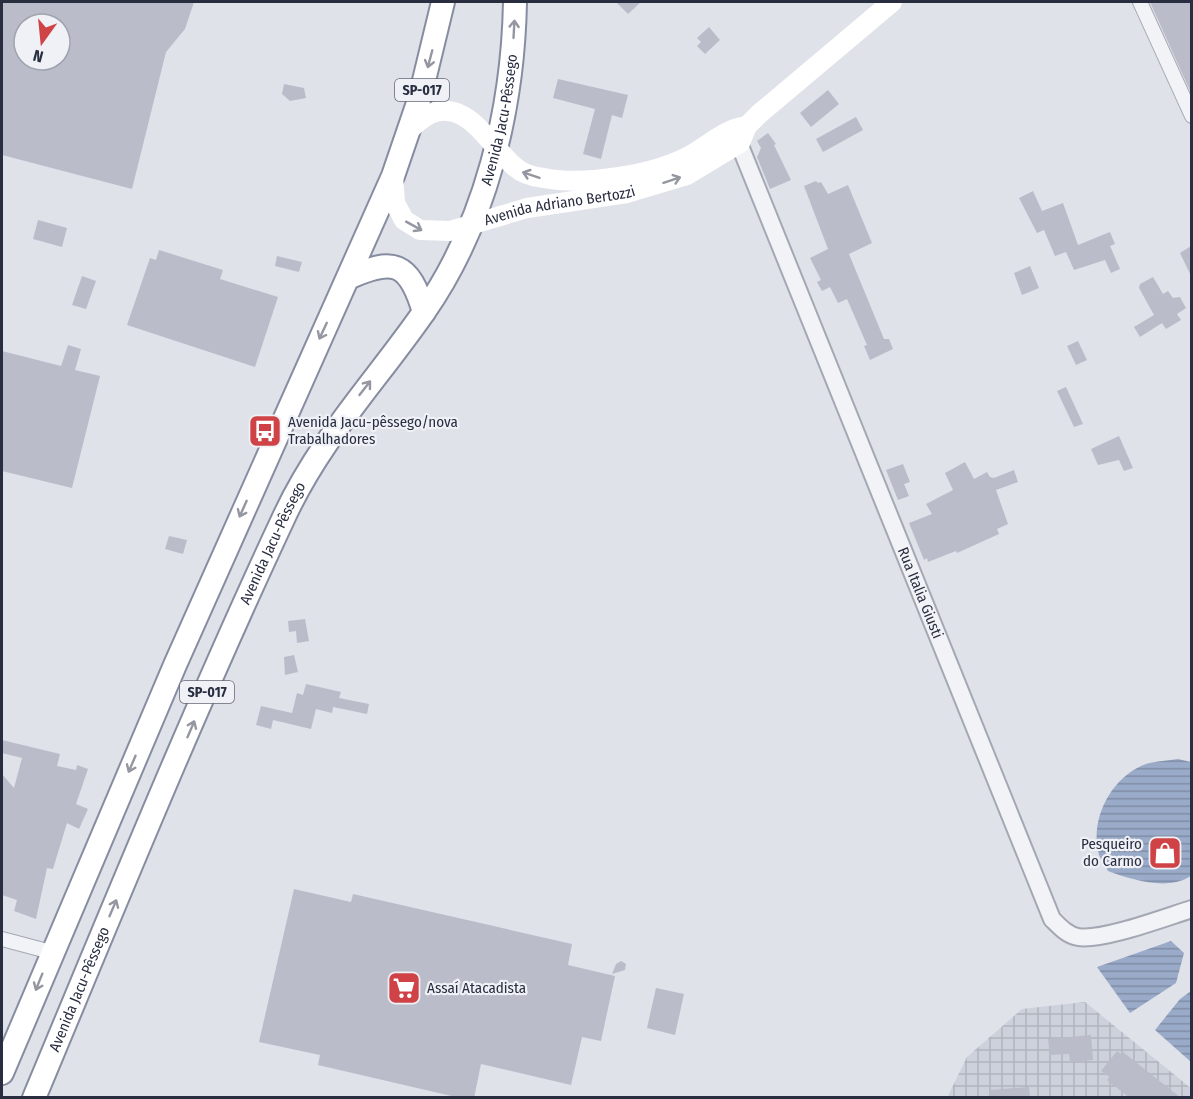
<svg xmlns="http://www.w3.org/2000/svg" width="1193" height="1099" font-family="'Fira Sans Condensed',sans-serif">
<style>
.industrial{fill:url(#industrial-grid)}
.water{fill:url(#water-rules)}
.building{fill:#babdc9;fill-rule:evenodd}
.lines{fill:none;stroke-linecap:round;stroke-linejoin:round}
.minor-casing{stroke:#a4a8b3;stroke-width:16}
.tertiary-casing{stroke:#a4a8b3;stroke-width:20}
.trunk-casing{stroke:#878da0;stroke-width:26}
.minor{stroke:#f2f3f7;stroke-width:14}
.tertiary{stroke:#f2f3f7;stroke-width:16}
.secondary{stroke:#fff;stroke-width:20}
.trunk{stroke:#fff;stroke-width:22}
.oneway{stroke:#9496a0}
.labels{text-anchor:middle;stroke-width:4.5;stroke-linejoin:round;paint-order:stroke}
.shield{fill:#eff1f6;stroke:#646877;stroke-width:1.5}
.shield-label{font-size:14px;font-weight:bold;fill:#282e40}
.street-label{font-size:15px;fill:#282e40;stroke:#eff1f6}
.poi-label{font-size:15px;fill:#282e40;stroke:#eff1f6;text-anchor:start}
</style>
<defs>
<pattern id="industrial-grid" width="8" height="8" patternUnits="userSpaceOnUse" patternTransform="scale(1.5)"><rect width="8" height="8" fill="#cdd1db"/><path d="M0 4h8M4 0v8" fill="none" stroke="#b0b4bd"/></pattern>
<pattern id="water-rules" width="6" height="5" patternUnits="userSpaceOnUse" patternTransform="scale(1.5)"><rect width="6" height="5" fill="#9aabc9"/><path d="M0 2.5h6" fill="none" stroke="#7e8ca5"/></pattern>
</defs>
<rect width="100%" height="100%" fill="#dfe2e9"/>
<polygon class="industrial" points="1085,1002 1192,1089 1191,1098 947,1098 967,1057 1022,1009"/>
<g class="water">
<path d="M 1178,759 L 1191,762 L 1191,876 C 1167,891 1133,880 1108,871 C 1105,865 1099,858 1098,851 C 1091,817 1111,780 1141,766 C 1151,761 1167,761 1178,759 Z"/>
<polygon points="1171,941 1184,953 1176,983 1130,1013 1097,967"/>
<polygon points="1191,991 1191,1062 1155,1030 1180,999"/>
</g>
<g class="building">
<path d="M 2,2 L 194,2 L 185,29 L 166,52 L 132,189 L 2,155 ZM 24,24 L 60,24 L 60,60 L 24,60 Z"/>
<polygon points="616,2 641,2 628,14"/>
<polygon points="1150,2 1191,2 1191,93"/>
<polygon points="709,27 720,40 705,54 697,46 701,42 697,38"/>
<polygon points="558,79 628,95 622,118 612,115 601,159 583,154 595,109 553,98"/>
<polygon points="284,84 304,88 306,98 290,101 282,94"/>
<polygon points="828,90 839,104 811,127 800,113"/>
<polygon points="856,117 863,130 823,152 816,139"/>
<polygon points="768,133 776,144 774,145 791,180 770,189 757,157 761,148 757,141"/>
<polygon points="816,181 818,183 821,182 828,194 848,185 872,243 849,254 884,339 889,339 893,349 870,360 864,346 867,345 847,299 838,303 830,287 822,291 817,282 821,280 810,258 828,249 804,186"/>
<polygon points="1033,191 1042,211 1063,203 1078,245 1110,232 1115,244 1110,246 1120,269 1111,273 1105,260 1074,270 1066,252 1055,256 1044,230 1037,233 1019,198"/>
<polygon points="38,220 67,228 62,247 33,239"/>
<polygon points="1191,246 1191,276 1180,253"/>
<polygon points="159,250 223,270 220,279 278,297 255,367 127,325 150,258 156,260"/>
<polygon points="277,256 302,262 299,272 275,266"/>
<polygon points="1030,266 1039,288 1022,295 1014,273"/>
<polygon points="82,276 96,281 86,309 72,305"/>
<polygon points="1153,277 1163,294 1168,291 1173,298 1180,297 1186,308 1177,314 1181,320 1166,329 1162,323 1140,337 1134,327 1154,315 1139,288 1140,284"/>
<polygon points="1078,341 1087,360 1076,365 1067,346"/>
<polygon points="68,345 81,349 75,370 100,376 72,488 2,471 2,351 61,366"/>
<polygon points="1066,387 1083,424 1074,427 1057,391"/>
<polygon points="1119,436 1133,468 1124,471 1119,460 1098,465 1091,449"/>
<polygon points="965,462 974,479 987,472 990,477 994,478 1014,470 1018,482 996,490 1008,524 997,529 999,534 957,553 956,551 928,562 927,558 924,560 909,523 932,514 926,504 953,490 945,473"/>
<polygon points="903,464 910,482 904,484 909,496 898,500 886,470"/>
<polygon points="169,536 187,540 183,554 165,549"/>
<polygon points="305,619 309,641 297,643 296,631 289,632 288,621"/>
<polygon points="294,655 298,672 285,675 284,657"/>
<polygon points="306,684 341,692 339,698 369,704 367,714 333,707 332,713 316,709 311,729 273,720 271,729 256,725 261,706 292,713 297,693 303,695"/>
<polygon points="2,740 60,754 57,766 76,770 77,765 88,769 76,804 88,809 79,829 67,823 53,869 47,868 36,919 14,911 17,900 2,895 2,774 14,788 22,758 2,753"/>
<polygon points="294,889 351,902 353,894 572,944 568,965 615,976 601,1041 582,1037 571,1085 481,1064 474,1098 460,1098 318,1065 320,1055 259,1042"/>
<polygon points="621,961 626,964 625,970 612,974 616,964"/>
<polygon points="656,988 684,994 675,1035 647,1028"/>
<polygon points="1091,1035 1093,1060 1070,1062 1069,1054 1050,1055 1048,1039"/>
<polygon points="1117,1051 1122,1055 1123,1052 1181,1098 1130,1098 1107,1080 1110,1077 1101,1071"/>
<polygon points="1029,1087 1030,1098 990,1098 990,1090"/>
</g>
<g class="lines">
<defs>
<g id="minor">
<polyline points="1140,2 1192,116"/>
<polyline points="2,939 51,952"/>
</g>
<g id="tertiary">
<path id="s1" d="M 734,131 L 1052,919 C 1060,927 1067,935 1078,937 C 1103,941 1166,917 1192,909"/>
</g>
<g id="trunk">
<path d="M 348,278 C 394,257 409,262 424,312"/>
<polyline points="2,1073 175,665 393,176 420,97 443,2"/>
<path id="s3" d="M 34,1098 C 115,904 195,707 284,517 C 320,439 376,381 424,312 C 486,223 513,109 515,2"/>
</g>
</defs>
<use href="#minor" class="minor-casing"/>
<use href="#tertiary" class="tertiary-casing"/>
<use href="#trunk" class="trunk-casing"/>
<use href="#minor" class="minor"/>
<use href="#tertiary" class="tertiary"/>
<g class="secondary">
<path d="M 410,129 C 418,122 426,114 436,112 C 470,102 493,150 515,167 C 523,174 534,177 544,178 C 586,186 654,175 691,155 C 710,144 725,129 747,126"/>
<path id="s2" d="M 393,176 L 395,203 L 404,220 L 420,230 L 450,231 L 527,208 L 627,193 L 687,175 L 740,143 L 747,126 L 759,114 L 892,2"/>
</g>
<use href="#trunk" class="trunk"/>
</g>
<defs><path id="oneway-shaft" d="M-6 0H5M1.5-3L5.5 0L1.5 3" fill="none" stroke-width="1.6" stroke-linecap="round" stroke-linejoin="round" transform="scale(1.5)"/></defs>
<g class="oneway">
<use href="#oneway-shaft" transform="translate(514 29) rotate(-87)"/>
<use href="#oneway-shaft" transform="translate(430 59) rotate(105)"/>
<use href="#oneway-shaft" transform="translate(531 175) rotate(-161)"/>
<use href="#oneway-shaft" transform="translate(672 180) rotate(-18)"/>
<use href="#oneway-shaft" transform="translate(414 226) rotate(29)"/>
<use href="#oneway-shaft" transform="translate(323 331) rotate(115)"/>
<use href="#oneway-shaft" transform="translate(365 388) rotate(-52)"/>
<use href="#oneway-shaft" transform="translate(243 509) rotate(114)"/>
<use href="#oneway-shaft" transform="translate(191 729) rotate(-67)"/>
<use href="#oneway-shaft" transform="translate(132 764) rotate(113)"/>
<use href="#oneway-shaft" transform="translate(113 908) rotate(-67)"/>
<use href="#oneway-shaft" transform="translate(39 982) rotate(112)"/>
</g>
<defs>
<symbol id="bus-square" viewBox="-11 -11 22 22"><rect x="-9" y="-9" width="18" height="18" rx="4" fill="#cf4347" stroke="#eff1f6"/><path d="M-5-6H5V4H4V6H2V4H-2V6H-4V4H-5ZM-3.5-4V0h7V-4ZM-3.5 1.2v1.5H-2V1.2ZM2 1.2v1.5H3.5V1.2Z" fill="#fff"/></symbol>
<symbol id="shop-square" viewBox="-11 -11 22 22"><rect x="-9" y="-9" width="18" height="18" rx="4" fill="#cf4347" stroke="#eff1f6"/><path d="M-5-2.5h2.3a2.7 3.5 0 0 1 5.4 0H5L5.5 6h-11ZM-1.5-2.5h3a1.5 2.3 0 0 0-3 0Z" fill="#fff"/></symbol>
<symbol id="supermarket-square" viewBox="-11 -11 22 22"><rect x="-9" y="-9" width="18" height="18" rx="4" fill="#cf4347" stroke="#eff1f6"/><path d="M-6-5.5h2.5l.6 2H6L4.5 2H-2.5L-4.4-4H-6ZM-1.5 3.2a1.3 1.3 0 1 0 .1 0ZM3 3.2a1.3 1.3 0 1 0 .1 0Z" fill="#fff"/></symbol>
</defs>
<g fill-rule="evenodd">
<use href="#bus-square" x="246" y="412" width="38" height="38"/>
<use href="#shop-square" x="1146" y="834" width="38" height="38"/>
<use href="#supermarket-square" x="385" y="969" width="38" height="38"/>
</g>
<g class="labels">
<g class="shield">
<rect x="395" y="79" width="54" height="22" rx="4.5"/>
<rect x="180" y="681" width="54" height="22" rx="4.5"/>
</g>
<g class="shield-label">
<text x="422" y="95">SP-017</text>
<text x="207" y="697">SP-017</text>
</g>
<g class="street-label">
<text dy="5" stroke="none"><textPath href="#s3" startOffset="1090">Avenida Jacu-Pêssego</textPath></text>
<text dy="5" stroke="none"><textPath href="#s2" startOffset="208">Avenida Adriano Bertozzi</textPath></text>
<text dy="5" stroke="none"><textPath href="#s3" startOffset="604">Avenida Jacu-Pêssego</textPath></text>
<text dy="5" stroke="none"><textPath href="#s1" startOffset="498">Rua Italia Giusti</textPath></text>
<text dy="5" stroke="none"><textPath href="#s3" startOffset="118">Avenida Jacu-Pêssego</textPath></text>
</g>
<g class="poi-label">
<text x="288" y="427">Avenida Jacu-pêssego/nova<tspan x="288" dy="17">Trabalhadores</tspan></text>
<text x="1142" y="849" text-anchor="end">Pesqueiro<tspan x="1142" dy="17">do Carmo</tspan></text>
<text x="427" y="993">Assaí Atacadista</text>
</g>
</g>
<rect width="1193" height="1099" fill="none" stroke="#282e40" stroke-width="6"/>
<g transform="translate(42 42) rotate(195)"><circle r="28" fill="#eff1f6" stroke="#9fa3ad" stroke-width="1.5"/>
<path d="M0-4.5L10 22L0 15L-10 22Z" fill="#cf4347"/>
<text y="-9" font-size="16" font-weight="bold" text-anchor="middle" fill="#282e40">N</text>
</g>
</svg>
